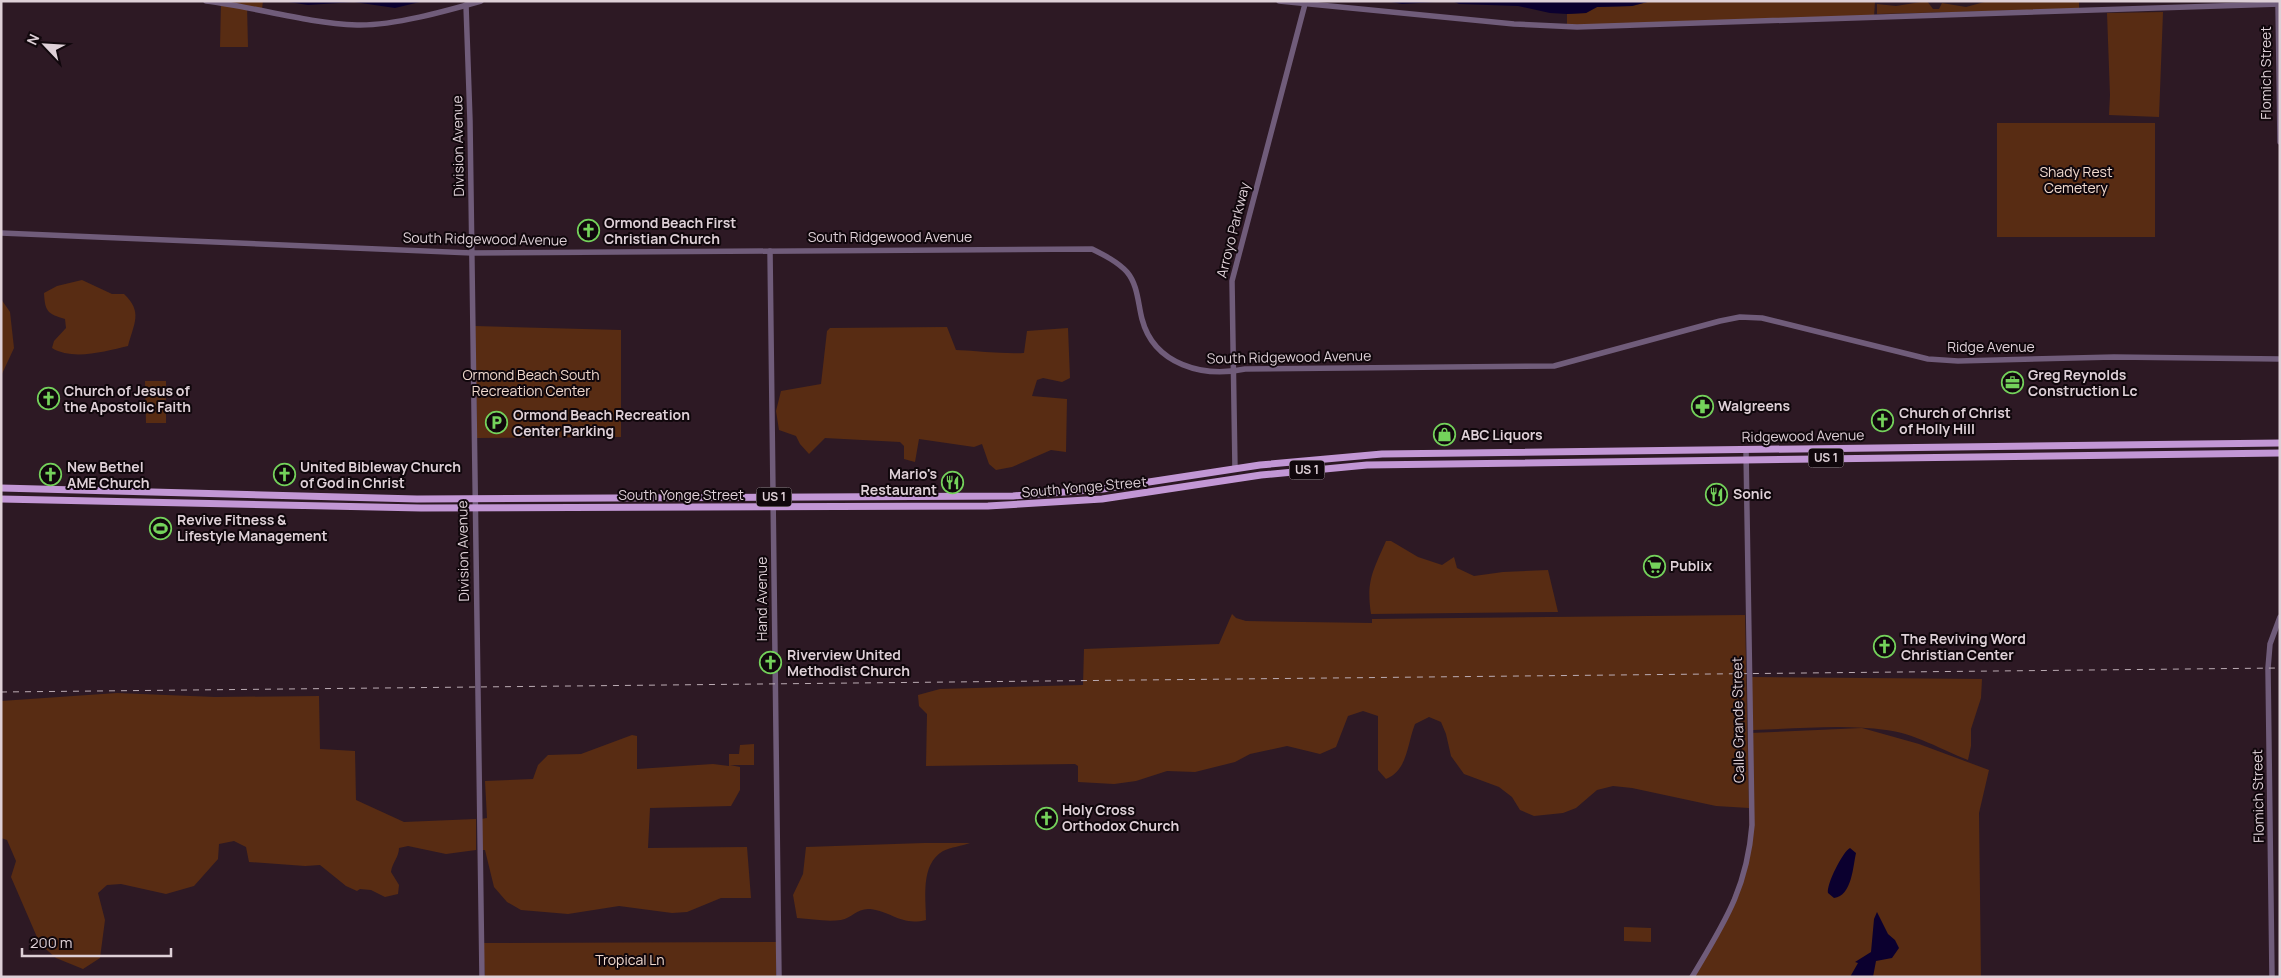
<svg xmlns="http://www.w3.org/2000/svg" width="2281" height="978" font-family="Manrope,sans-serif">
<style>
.green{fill:#582c13}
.water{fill:#0b002f}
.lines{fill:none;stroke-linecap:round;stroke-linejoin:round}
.minor{stroke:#705c7a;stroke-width:5.5}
.major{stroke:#c297d5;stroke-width:7}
.rail{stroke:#bcacb4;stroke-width:1;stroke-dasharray:6 6;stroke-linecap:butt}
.labels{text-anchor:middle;stroke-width:4;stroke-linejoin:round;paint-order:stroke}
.shield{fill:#10070c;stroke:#a0949a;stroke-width:1}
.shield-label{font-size:12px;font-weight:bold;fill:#ded0d7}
.street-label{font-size:14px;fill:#ded0d7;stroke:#10070c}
.park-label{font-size:14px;fill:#f0d9ce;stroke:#10070c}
.poi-label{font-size:14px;font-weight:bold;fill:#ded0d7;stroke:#10070c;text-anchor:start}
</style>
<rect width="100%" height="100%" fill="#2d1924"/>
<g class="green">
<polygon points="204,1 263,1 262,9 247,6 248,47 220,47 221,3"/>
<polygon points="1651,1 1873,1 1875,2 1874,17 1567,27 1567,14 1586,13 1597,7 1632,6"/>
<polygon points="1927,1 1933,9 1939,9 1942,3 1966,7 1988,1 2079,1 2079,9 1877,14 1877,4 1896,6"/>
<polygon points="2163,12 2159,117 2109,115 2110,95 2107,13"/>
<rect x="1997" y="123" width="158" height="114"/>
<path d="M 82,280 L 112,294 L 124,294 C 143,312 134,323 128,346 C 106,351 73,361 52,348 L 54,341 L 66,328 L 65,319 C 48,314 45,312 44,293 L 57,286 Z"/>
<polygon points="1,299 10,312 14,348 1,376"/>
<polygon points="475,326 621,330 621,437 477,438"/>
<path d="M 947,327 L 956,350 C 979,351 1001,354 1024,353 L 1027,331 L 1068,328 L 1070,378 L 1062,382 L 1043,378 L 1037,380 L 1032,396 L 1067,399 L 1066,452 L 1051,450 L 1012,467 L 996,470 L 989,464 L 982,444 L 974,447 L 919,439 L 915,462 L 904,459 L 904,446 L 900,442 L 825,438 L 809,454 L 800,444 L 796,436 L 779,430 L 776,411 L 781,391 L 821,384 L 827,331 L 830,328 Z"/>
<polygon points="145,381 166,381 166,423 146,423"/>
<path d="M 1386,541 L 1391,541 L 1418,557 L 1442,565 L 1454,557 L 1457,568 L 1474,576 L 1503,572 L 1548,570 L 1558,612 L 1371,614 C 1366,581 1373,571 1386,541 Z"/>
<path d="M 1232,614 L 1236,618 L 1246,621 L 1372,623 L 1372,619 L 1745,615 L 1749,808 L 1716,806 L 1632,788 L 1613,786 L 1597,790 L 1576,808 L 1563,813 L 1534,816 L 1520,810 L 1512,797 L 1499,787 L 1464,774 L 1451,756 L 1446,734 L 1441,722 L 1429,717 L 1415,724 C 1407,744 1408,770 1386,779 L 1378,770 L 1378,716 L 1363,711 L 1348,716 L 1336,747 L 1320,754 L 1287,746 L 1250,754 L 1235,762 L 1195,772 L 1167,771 L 1136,781 L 1114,784 L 1078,782 L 1078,766 L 1075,764 L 926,766 L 927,714 L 919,706 L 918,695 L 940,689 L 1083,685 L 1084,649 L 1219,644 Z"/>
<path d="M 1751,677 L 1982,679 L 1981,698 L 1971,729 L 1971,746 L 1968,760 C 1942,750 1914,733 1886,730 C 1842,724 1797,729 1753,730 Z"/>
<path d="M 117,693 L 215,697 L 319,696 L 320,749 L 355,751 L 356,800 L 404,822 L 476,819 L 476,850 L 446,854 L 408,846 L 399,848 C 399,857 392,863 391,872 L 399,885 L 398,894 L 385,897 L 371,890 L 360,889 L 357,891 L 346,886 L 320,865 L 305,866 L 249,862 L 246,847 L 234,841 L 219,844 L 218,859 L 194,886 L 166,894 L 121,884 L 107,885 L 98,893 L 105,920 L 100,958 L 83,969 L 56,958 L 40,944 L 11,877 L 16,861 L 7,840 L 1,838 L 1,701 Z"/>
<polygon points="1862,728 1919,744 1989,770 1979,813 1981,977 1692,977 1718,933 1749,857 1750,733"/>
<polygon points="632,735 637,736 637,769 713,764 729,766 729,754 739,754 740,745 754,744 754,765 730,765 740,767 740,790 731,806 650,808 648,848 747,847 751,898 721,898 687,912 672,913 619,906 568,914 521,910 507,902 494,887 485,850 482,850 481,819 487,818 485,781 533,779 538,765 548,755 581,754"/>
<path d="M 924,843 L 970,843 C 962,846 951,847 943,851 C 920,865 926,897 926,920 C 901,926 893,912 870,909 C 857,908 852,918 841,920 C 826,922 812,919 797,918 L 793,895 L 803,874 L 806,847 Z"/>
<polygon points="1624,927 1651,928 1651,942 1624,941"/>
<polygon points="776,942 776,977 485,977 483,943"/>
</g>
<g class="water">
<polygon points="282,1 424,1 395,8 354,2 308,5"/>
<polygon points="1386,1 1651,1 1632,6 1597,7 1586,13 1567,14 1550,13 1518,6 1459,4 1452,1 1402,4"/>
<path d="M 1850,848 L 1856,853 C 1853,866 1852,896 1834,898 L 1828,893 C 1826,885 1843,851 1850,848 Z"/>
<polygon points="1877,912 1888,934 1895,940 1899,948 1892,958 1876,961 1873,977 1850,977 1858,963 1855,962 1871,952 1874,919"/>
</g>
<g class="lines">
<g class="minor">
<path d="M 206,1 C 256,7 305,23 357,25 C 393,26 446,11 481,1"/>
<polyline points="1279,1 1514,24 1577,27 2280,4"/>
<polyline points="2278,4 2280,142"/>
<polyline points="466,5 470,121 482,977"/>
<path d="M 1,233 L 472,253 L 1092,249 C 1104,255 1118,262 1127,272 C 1138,285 1138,304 1142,319 C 1154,365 1204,378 1245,369 L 1554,366 L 1720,321 L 1740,317 L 1762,318 L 1928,359 L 1958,361 L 2114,357 L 2280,359"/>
<polyline points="770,251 779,977"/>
<polyline points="1235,469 1232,281 1305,4"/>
<path d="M 1692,977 C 1724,923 1747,889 1752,825 L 1746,450"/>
<polyline points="2272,977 2268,668 2270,644 2280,617"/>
</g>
<g class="major">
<polyline points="1,488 417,499 1013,496 1103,489 1260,465 1382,454 2280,443"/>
<polyline points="1,499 421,508 988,506 1102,499 1261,475 1367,465 2280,453"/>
</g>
<polyline class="rail" points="1,692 2280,668"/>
</g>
<defs>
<symbol id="church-ring" viewBox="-11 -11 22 22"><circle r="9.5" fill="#10070c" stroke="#74d25b" stroke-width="1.5"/><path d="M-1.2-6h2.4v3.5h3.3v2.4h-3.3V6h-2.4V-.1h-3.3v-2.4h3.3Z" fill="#74d25b"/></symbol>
<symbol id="office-ring" viewBox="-11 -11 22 22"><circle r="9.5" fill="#10070c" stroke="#74d25b" stroke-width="1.5"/><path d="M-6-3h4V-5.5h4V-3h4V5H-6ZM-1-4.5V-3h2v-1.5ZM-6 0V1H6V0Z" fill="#74d25b"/></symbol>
<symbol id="pharmacy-ring" viewBox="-11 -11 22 22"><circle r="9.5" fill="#10070c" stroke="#74d25b" stroke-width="1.5"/><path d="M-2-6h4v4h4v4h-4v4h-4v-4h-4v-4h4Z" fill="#74d25b"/></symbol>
<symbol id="parking-ring" viewBox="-11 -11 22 22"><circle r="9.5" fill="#10070c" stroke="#74d25b" stroke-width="1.5"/><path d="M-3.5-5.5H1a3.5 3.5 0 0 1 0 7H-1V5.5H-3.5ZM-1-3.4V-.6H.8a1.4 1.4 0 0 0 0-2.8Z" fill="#74d25b"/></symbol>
<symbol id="shop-ring" viewBox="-11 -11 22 22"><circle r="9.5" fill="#10070c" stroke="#74d25b" stroke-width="1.5"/><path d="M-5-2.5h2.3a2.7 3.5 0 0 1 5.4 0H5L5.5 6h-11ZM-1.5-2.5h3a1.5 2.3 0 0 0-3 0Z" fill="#74d25b"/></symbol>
<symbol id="restaurant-ring" viewBox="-11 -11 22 22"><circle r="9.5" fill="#10070c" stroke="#74d25b" stroke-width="1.5"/><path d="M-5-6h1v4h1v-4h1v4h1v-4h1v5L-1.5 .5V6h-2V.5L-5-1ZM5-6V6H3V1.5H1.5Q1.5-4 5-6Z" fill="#74d25b"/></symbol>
<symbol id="stadium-ring" viewBox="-11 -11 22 22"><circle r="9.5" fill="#10070c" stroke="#74d25b" stroke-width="1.5"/><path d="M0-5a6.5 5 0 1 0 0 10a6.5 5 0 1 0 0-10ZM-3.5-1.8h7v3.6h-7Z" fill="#74d25b"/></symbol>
<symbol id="supermarket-ring" viewBox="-11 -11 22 22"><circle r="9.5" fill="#10070c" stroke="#74d25b" stroke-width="1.5"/><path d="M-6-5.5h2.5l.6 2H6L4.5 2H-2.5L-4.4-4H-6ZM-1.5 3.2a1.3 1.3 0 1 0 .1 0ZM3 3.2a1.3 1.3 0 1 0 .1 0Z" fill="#74d25b"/></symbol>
</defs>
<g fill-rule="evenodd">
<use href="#church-ring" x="576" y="218" width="25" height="25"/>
<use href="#office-ring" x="2000" y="370" width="25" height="25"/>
<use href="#church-ring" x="36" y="386" width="25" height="25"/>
<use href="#pharmacy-ring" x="1690" y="394" width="25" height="25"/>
<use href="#church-ring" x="1870" y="408" width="25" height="25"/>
<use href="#parking-ring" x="484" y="410" width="25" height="25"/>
<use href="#shop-ring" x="1432" y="422" width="25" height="25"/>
<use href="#church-ring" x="38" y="462" width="25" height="25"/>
<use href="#church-ring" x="272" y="462" width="25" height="25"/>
<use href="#restaurant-ring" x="940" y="470" width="25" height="25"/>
<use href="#restaurant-ring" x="1704" y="482" width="25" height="25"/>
<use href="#stadium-ring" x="148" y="516" width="25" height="25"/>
<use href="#supermarket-ring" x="1642" y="554" width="25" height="25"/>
<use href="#church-ring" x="1872" y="634" width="25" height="25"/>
<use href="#church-ring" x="758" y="650" width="25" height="25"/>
<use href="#church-ring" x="1034" y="806" width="25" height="25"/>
</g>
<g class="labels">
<g class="shield">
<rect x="1808.5" y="448.5" width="35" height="19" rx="4"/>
<rect x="1289.5" y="460.5" width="35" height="19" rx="4"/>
<rect x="756.5" y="487.5" width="35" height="19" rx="4"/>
</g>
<g class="shield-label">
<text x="1826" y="462">US 1</text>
<text x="1307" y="474">US 1</text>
<text x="774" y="501">US 1</text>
</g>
<g class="street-label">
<text transform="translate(2266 73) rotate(-90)" y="5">Flomich Street</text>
<text transform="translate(458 146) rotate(-91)" y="5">Division Avenue</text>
<text transform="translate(1233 230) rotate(-76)" y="5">Arroyo Parkway</text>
<text x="890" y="242">South Ridgewood Avenue</text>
<text transform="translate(485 239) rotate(1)" y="5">South Ridgewood Avenue</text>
<text x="1991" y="352">Ridge Avenue</text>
<text transform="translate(1289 357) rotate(-1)" y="5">South Ridgewood Avenue</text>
<text transform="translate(1803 436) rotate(-1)" y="5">Ridgewood Avenue</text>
<text transform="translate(1084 487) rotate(-5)" y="5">South Yonge Street</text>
<text x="681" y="500">South Yonge Street</text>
<text transform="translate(463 551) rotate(-91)" y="5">Division Avenue</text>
<text transform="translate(762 599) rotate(-90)" y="5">Hand Avenue</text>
<text transform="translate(1738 720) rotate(-91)" y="5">Calle Grande Street</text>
<text transform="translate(2258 796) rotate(-91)" y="5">Flomich Street</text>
</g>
<g class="park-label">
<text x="2076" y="177">Shady Rest<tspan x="2076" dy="16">Cemetery</tspan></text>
<text x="531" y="380">Ormond Beach South<tspan x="531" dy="16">Recreation Center</tspan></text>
<text x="630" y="965">Tropical Ln</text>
</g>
<g class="poi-label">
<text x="604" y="228">Ormond Beach First<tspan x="604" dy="16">Christian Church</tspan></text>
<text x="2028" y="380">Greg Reynolds<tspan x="2028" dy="16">Construction Lc</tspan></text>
<text x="64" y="396">Church of Jesus of<tspan x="64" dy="16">the Apostolic Faith</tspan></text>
<text x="1718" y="411">Walgreens</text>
<text x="1899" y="418">Church of Christ<tspan x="1899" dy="16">of Holly Hill</tspan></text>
<text x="513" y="420">Ormond Beach Recreation<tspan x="513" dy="16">Center Parking</tspan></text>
<text x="1461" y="440">ABC Liquors</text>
<text x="67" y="472">New Bethel<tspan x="67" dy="16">AME Church</tspan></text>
<text x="300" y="472">United Bibleway Church<tspan x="300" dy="16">of God in Christ</tspan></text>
<text x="937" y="479" text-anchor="end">Mario's<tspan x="937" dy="16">Restaurant</tspan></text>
<text x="1733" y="499">Sonic</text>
<text x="177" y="525">Revive Fitness &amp;<tspan x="177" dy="16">Lifestyle Management</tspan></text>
<text x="1670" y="571">Publix</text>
<text x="1901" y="644">The Reviving Word<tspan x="1901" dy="16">Christian Center</tspan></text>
<text x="787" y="660">Riverview United<tspan x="787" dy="16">Methodist Church</tspan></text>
<text x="1062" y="815">Holy Cross<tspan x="1062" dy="16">Orthodox Church</tspan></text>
</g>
</g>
<rect width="2281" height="978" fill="none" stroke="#ded0d7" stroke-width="5"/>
<g transform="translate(45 45) rotate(295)" stroke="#10070c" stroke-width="4" paint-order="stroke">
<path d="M0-4L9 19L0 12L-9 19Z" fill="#ded0d7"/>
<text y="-8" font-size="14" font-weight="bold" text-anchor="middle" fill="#ded0d7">N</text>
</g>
<path d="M22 948v8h149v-8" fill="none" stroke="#ded0d7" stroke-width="2.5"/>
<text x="30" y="948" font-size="15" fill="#ded0d7" stroke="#10070c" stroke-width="4" paint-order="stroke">200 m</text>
</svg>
